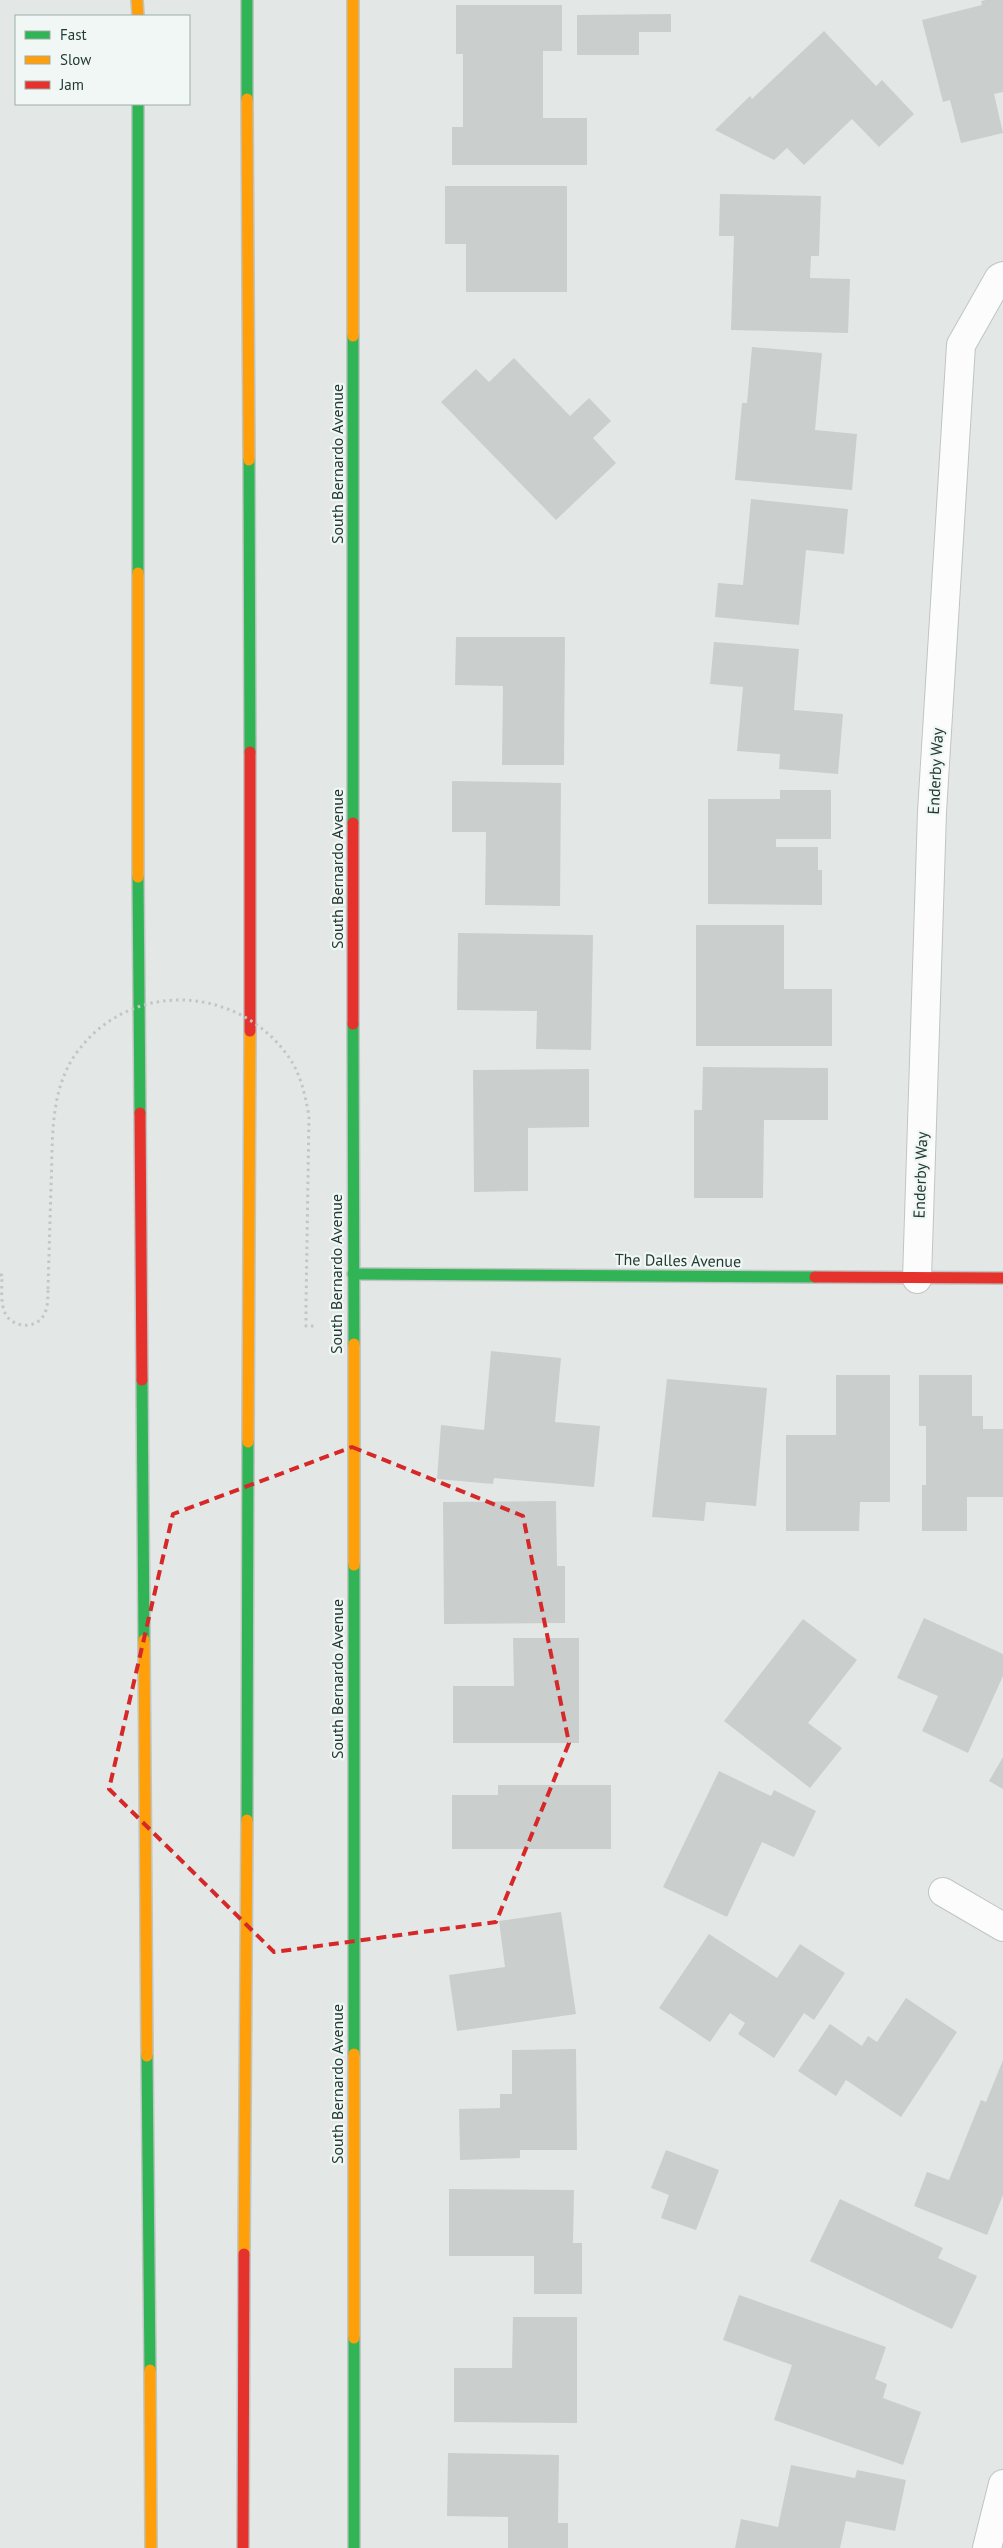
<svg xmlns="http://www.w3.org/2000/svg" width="1003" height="2548" font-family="'PT Sans',sans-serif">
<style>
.building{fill:#cacfcd}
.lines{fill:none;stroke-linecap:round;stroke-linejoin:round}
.street-casing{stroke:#c0c5c3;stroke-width:30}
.fast-casing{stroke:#bfc5c3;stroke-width:14}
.slow-casing{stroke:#bfc5c3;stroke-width:14}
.jam-casing{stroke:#bfc5c3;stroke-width:14}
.path{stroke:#c0c8c5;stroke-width:3;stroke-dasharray:2.5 4;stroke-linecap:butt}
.street{stroke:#fbfcfb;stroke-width:28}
.fast{stroke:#30b455;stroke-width:11}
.slow{stroke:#ff9f0a;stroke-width:11}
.jam{stroke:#e5322d;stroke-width:11}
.path-bridge{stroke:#c0c8c5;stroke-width:3;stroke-dasharray:2.5 4;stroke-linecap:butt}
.marked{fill:none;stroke:#d62828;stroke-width:4;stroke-dasharray:10 6;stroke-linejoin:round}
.labels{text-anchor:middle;stroke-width:4.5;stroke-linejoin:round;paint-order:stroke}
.street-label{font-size:16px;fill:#223a34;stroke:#f1f7f4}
</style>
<rect width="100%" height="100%" fill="#e3e8e6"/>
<g class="building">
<polygon points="986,0 1003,0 1003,92 994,94 1003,133 961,143 950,100 943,102 922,20 982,5 981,1"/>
<polygon points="456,5 562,5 562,51 543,51 543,118 587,118 587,165 452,165 452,127 463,127 463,54 456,54"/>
<polygon points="671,14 671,32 639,32 639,55 577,55 577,15"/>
<polygon points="824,31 876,86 882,80 914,114 879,147 852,119 804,165 787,148 774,160 715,130 750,96 752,99"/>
<polygon points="445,186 567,186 567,292 466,292 466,244 445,244"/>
<polygon points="720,194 821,196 819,256 811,256 810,278 850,279 848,333 731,330 734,236 719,236"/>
<polygon points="752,347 822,353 815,430 857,434 852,490 735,480 742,403 747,403"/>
<polygon points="514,358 570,416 589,398 611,421 593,438 616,463 556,520 441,402 476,369 489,382"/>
<polygon points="751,499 848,509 844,554 806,550 799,625 715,617 718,583 743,585"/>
<polygon points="456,637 565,637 564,765 502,765 503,686 455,685"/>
<polygon points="714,642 799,649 794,710 843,714 838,774 779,769 780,754 737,751 743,687 710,684"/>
<polygon points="452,781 561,783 560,906 485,905 486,832 452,832"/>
<polygon points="780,790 831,790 831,839 776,839 776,847 818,847 818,870 822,870 822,905 708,904 708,799 780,799"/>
<polygon points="696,925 784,925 784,989 832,989 832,1046 696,1046"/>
<polygon points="458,933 593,935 591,1050 536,1049 537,1011 457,1010"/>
<polygon points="703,1067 828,1068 828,1120 764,1120 763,1198 694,1198 694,1110 702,1110"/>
<polygon points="589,1069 589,1127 528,1128 528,1191 474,1192 473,1070"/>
<polygon points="491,1351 561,1358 555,1422 600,1426 594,1487 494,1478 493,1484 437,1479 441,1425 484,1430"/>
<polygon points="836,1375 890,1375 890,1502 860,1502 859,1531 786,1531 786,1435 836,1435"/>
<polygon points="919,1375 972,1375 972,1416 983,1416 983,1429 1003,1429 1003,1497 967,1497 967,1531 922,1531 922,1485 926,1485 926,1426 919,1426"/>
<polygon points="667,1379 767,1388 756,1506 706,1502 704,1521 652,1517"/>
<polygon points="556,1501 557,1566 565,1566 565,1623 444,1624 443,1502"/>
<polygon points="924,1618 1003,1654 1003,1676 968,1753 922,1731 938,1696 897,1678"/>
<polygon points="803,1619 857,1660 808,1723 842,1748 810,1788 724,1721"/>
<polygon points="513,1638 579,1638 579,1743 453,1743 453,1686 514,1686"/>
<polygon points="1003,1757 1003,1789 989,1781"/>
<polygon points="719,1771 771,1796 774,1790 816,1811 794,1857 762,1842 727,1917 663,1887"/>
<polygon points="498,1785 611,1785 611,1849 452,1849 452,1795 498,1795"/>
<polygon points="561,1912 576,2014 457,2031 449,1975 505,1967 499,1921"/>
<polygon points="709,1934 777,1978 800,1944 845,1973 814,2020 804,2013 774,2058 738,2034 745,2023 730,2013 710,2042 659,2008"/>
<polygon points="906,1998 957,2032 901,2117 846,2080 836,2096 798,2071 830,2024 862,2046 868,2036 877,2042"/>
<polygon points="576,2049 577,2150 520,2150 520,2158 460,2160 459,2109 500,2108 500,2094 512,2094 512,2050"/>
<polygon points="1003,2060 1003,2195 987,2235 914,2206 927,2172 949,2180 981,2100 986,2102"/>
<polygon points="666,2150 719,2170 696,2230 661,2218 669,2195 651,2188"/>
<polygon points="449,2189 574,2190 573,2243 582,2243 582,2294 534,2294 534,2256 449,2256"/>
<polygon points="840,2199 943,2248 938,2258 977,2276 952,2329 810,2261"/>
<polygon points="739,2295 886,2347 875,2379 887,2384 883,2398 921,2412 903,2465 774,2420 792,2365 723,2340"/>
<polygon points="513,2317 577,2317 577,2423 454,2422 454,2368 512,2368"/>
<polygon points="448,2453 559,2455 558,2523 568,2523 568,2548 508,2548 508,2517 447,2516"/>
<polygon points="791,2465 855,2478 857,2470 906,2480 895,2531 846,2521 840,2548 735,2548 741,2519 778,2527"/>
</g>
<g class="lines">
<defs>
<g id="street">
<polyline points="917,1279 932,812 961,345 999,278 1003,276"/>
<polyline points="943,1892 1003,1927"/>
<polyline points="987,2548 1003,2484"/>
</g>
<g id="fast">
<polyline points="247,0 247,99"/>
<polyline points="138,104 138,573"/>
<polyline points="353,336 353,823"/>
<polyline points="249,460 250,752"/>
<polyline points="138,877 140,1113"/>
<polyline points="353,1024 354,1344"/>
<polyline points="353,1274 815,1277"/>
<polyline points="142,1380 144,1640"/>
<polyline points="354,1565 354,2054"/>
<polyline points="247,1820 248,1442"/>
<polyline points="147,2056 150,2370"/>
<polyline points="354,2338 354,2548"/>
</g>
<g id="slow">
<polyline points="137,0 138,16"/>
<polyline points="353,0 353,336"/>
<polyline points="247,99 249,460"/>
<polyline points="138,573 138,877"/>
<polyline points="354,1344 354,1565"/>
<polyline points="248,1442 250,1031"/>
<polyline points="144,1640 147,2056"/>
<polyline points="354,2054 354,2338"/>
<polyline points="244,2254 247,1820"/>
<polyline points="150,2370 151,2548"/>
</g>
<g id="jam">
<polyline points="250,752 250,1031"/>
<polyline points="353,823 353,1024"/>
<polyline points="140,1113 142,1380"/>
<polyline points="815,1277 1003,1278"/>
<polyline points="243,2548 244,2254"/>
</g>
</defs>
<use href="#street" class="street-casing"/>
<use href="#fast" class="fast-casing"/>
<use href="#slow" class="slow-casing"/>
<use href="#jam" class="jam-casing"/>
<g class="path">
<path d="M 0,1275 L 2,1275 C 2,1286 0,1305 6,1315 C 15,1329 38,1329 45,1313 C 48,1305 48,1297 48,1289"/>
<polyline points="306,1305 306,1326 317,1326"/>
</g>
<use href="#street" class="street"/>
<use href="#fast" class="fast"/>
<use href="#slow" class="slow"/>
<use href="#jam" class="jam"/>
<path class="path-bridge" d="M 48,1289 C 49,1255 50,1221 51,1187 C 53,1144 49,1096 73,1058 C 124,980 235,982 288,1056 C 301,1074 305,1095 309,1116 L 306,1305"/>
</g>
<path class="marked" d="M 352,1447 L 523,1516 L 569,1743 L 496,1922 L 274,1952 L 109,1789 L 173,1514 Z"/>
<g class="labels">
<g class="street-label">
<text transform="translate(337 464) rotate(-90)" y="6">South Bernardo Avenue</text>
<text transform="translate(935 771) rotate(-87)" y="6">Enderby Way</text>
<text transform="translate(337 869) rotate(-90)" y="6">South Bernardo Avenue</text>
<text transform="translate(920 1175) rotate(-88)" y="6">Enderby Way</text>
<text transform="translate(678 1260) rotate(1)" y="6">The Dalles Avenue</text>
<text transform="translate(336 1274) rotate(-90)" y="6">South Bernardo Avenue</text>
<text transform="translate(337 1679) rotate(-90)" y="6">South Bernardo Avenue</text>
<text transform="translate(337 2084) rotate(-90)" y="6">South Bernardo Avenue</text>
</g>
</g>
<rect x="15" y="15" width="175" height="90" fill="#f1f7f4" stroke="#9eaba7"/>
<rect x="25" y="31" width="25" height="8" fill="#30b455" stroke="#9eaba7"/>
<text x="60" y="40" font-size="15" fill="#223a34">Fast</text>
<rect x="25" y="56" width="25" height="8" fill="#ff9f0a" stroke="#9eaba7"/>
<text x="60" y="65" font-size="15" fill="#223a34">Slow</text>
<rect x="25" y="81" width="25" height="8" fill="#e5322d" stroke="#9eaba7"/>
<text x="60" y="90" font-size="15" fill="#223a34">Jam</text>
</svg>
